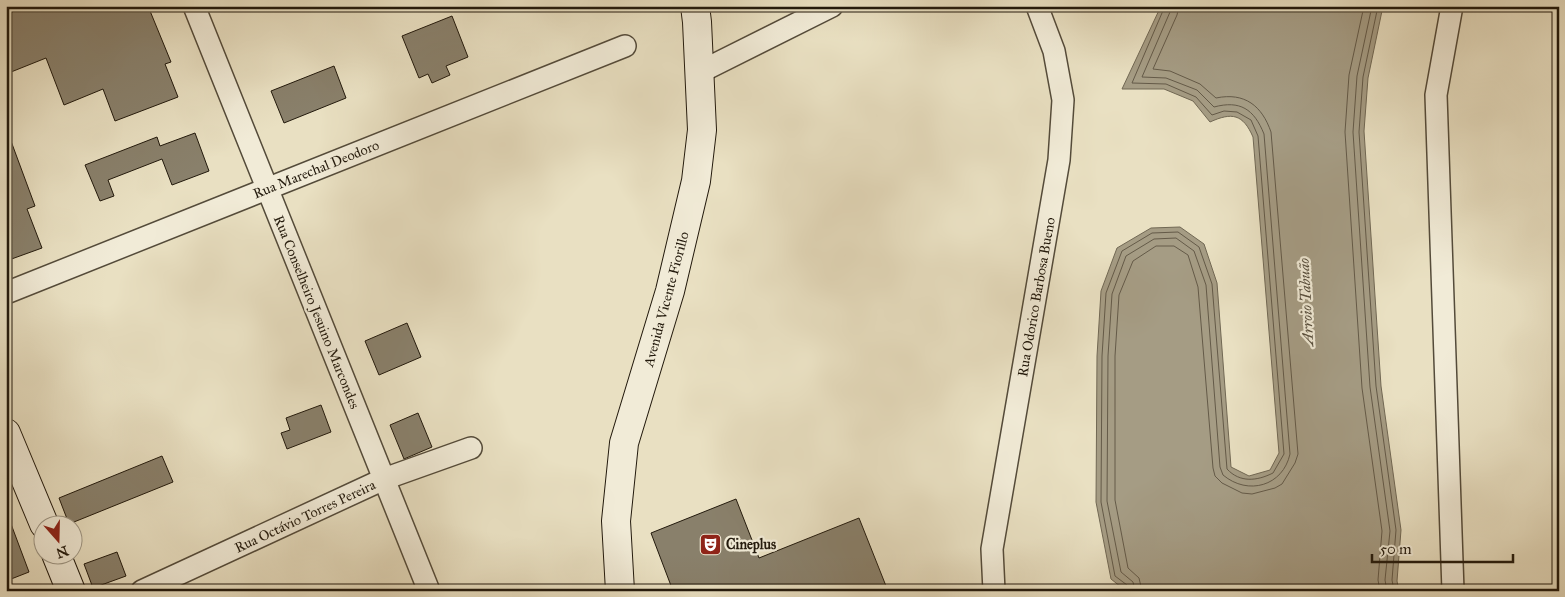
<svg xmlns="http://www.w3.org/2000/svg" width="1565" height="597" font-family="'IM FELL Great Primer',serif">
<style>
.water{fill:#a59c84;stroke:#716854}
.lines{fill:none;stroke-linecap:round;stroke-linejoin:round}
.shore{stroke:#645a48;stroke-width:1}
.building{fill:#89806b;stroke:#22190c}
.street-casing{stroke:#544b3a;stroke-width:24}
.secondary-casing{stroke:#22190c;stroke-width:30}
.street{stroke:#f1ebd7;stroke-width:21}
.secondary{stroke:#f1ebd7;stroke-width:28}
.labels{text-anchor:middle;stroke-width:4.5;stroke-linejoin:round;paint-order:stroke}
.street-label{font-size:14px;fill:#22190c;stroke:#f1ebd7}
.poi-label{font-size:14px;font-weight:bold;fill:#22190c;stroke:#f1ebd7;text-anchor:start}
.water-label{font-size:15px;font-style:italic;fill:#564d3c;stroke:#f1ebd7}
</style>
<rect width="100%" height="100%" fill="#e9e0c2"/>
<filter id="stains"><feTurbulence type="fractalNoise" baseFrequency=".004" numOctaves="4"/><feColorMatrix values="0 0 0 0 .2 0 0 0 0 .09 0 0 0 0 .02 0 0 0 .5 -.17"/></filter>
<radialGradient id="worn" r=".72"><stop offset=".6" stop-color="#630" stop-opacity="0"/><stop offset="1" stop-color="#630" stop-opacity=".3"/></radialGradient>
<path class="water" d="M 1161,6 L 1383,6 L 1368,78 L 1364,131 L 1381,386 L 1401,530 L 1397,581 L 1399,591 L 1126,591 L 1111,579 L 1096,502 L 1097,356 L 1101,291 L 1117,248 L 1151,228 L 1180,227 L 1204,244 L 1217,283 L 1231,467 L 1249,476 L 1270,470 L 1279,453 L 1253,137 C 1243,114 1232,112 1210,122 L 1193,101 L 1164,89 L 1122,89 Z"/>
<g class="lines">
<g class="shore">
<polyline points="1364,6 1349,75 1345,132 1362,388 1382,531 1378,580 1380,591"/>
<polyline points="1372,6 1357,76 1353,132 1370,387 1390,531 1385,580 1387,591"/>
<polyline points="1378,6 1363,77 1359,132 1376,386 1396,530 1392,580 1394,591"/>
<path d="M 1129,591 L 1127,585 L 1115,576 L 1101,502 L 1102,356 L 1106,293 L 1122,251 L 1152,233 L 1178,232 L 1199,247 L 1212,284 L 1227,469 C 1240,483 1257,481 1273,473 L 1284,454 L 1258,136 L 1251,120 L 1237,112 L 1224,111 L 1212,115 L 1196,97 L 1166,84 L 1132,83 L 1165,6"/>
<path d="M 1135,591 L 1133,582 L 1121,572 L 1107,501 L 1108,356 L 1112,294 L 1126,256 L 1154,239 L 1176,238 L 1194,251 L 1206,285 L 1220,467 L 1223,475 C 1248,496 1283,486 1290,454 L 1264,134 C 1254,109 1240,100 1214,107 L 1197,90 L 1166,78 L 1142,77 L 1170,12 L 1171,6"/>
<path d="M 1142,591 L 1139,578 L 1128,568 L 1115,500 L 1115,356 L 1119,295 L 1133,261 L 1156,246 L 1174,246 L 1188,255 L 1198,287 L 1213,468 L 1215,476 L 1222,483 L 1242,493 L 1252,494 L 1275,488 L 1282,484 L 1295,463 L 1298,454 L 1271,132 C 1262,106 1245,92 1216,98 L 1200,84 L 1170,71 L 1153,69 L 1177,15 L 1179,6"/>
</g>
</g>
<g class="building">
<polygon points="6,6 148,6 171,62 165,64 178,97 115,121 103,89 64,105 46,58 6,74"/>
<polygon points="452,16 468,57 446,66 450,75 432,83 428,74 419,78 402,36"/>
<polygon points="334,66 346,98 284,123 271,91"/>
<polygon points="6,133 8,133 35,206 27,209 42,248 6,261"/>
<polygon points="195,133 209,171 172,185 162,159 108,180 114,196 100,201 85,165 157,137 160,146"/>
<polygon points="407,323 421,357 379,375 365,341"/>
<polygon points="321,405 331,432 287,449 281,433 290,430 286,418"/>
<polygon points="418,413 432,447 404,459 390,425"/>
<polygon points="162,456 173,482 69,524 59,498"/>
<polygon points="736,499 759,558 859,518 888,591 673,591 651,533"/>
<polygon points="8,516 29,572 6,581 6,517"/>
<polygon points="117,552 126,576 93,588 84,564"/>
</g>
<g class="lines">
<defs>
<g id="street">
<polyline points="194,6 429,591"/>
<polyline points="1452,6 1436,95 1453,591"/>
<polyline points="700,72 832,6"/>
<polyline points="6,293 625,46"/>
<polyline points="142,591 384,479 471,448"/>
<polyline points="994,591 992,549 1059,160 1063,100 1054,51 1037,6"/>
</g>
<g id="secondary">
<polyline points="6,433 44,524"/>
<polyline points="56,554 71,591"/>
<polyline points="620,591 616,521 624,443 670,291 696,181 702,130 697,22 695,6"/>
</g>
</defs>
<use href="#street" class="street-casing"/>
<use href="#secondary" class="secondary-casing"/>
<use href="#street" class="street"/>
<use href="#secondary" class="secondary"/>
</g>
<defs>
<symbol id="theatre-square" viewBox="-11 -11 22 22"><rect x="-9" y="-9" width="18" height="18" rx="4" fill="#8f2418" stroke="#f1ebd7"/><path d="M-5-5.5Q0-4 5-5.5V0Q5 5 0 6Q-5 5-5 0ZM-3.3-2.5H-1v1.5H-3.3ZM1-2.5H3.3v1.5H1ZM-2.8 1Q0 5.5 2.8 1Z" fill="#fff"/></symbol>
</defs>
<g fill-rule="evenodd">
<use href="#theatre-square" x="698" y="532" width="25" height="25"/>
</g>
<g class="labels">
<g class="street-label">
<text transform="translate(316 169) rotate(-22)" y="5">Rua Marechal Deodoro</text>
<text transform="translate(1036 297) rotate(-80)" y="5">Rua Odorico Barbosa Bueno</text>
<text transform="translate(666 299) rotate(-75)" y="5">Avenida Vicente Fiorillo</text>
<text transform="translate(317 312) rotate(68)" y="5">Rua Conselheiro Jesuino Marcondes</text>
<text transform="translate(305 516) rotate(-25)" y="5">Rua Octávio Torres Pereira</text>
</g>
<g class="poi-label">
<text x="726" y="549">Cineplus</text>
</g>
<g class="water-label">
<text transform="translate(1306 302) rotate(-93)" y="5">Arroio Tabuão</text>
</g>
</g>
<rect width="1565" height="597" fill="none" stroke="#e9e0c2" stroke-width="25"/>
<rect x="8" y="8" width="1550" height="582" fill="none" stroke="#22190c" stroke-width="2.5"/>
<rect x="12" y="12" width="1540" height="572" fill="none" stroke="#22190c"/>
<g transform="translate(58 540) rotate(160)"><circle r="24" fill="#f1ebd7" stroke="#9e9786"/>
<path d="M0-4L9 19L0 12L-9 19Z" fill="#8f2418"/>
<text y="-8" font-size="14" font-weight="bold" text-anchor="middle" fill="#22190c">N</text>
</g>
<path d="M1372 554v8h141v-8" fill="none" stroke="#22190c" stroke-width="2.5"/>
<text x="1380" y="554" font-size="15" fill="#22190c" stroke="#f1ebd7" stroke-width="4" paint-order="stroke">50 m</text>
<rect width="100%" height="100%" filter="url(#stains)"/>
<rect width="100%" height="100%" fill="url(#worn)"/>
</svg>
